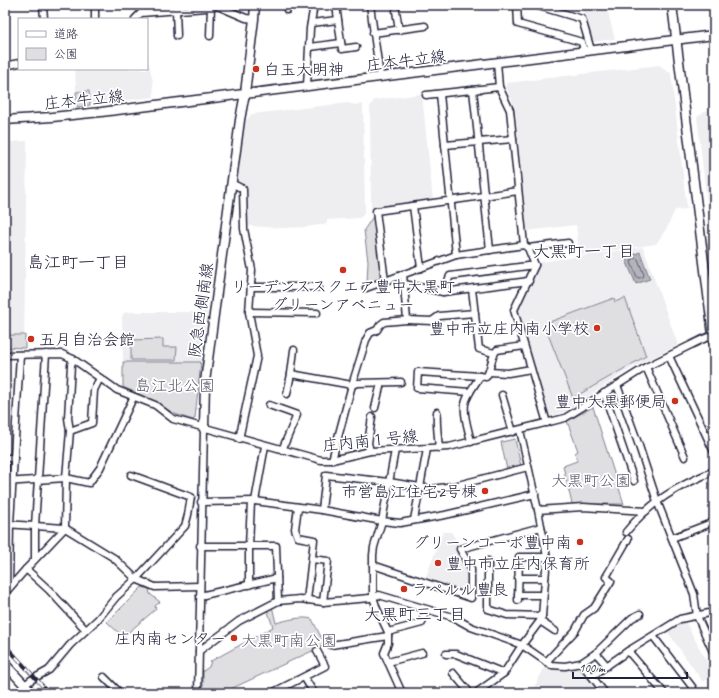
<svg xmlns="http://www.w3.org/2000/svg" width="719" height="698" font-family="Caveat,'Klee One',sans-serif">
<style>
.built{fill:#eeeef1}
.green{fill:#dfdfe2;stroke:#80808e}
.water{fill:#b4b4bc;stroke:#7a7a88}
.lines{fill:none;stroke-linecap:round;stroke-linejoin:round}
.shore{stroke:#5c5c6f;stroke-width:1}
.street-casing{stroke:#22223b;stroke-width:9}
.secondary-casing{stroke:#22223b;stroke-width:11}
.street{stroke:#fff;stroke-width:6}
.secondary{stroke:#fff;stroke-width:8}
.rail-casing{stroke:#22223b;stroke-width:4}
.rail{stroke:#fff;stroke-width:2.5;stroke-dasharray:8;stroke-linecap:butt}
.poi-dot{fill:#c8321e;stroke:#fff;stroke-width:1.5}
.labels{text-anchor:middle;stroke-width:3.5;stroke-linejoin:round;paint-order:stroke}
.street-label{font-size:16px;fill:#22223b;stroke:#fff}
.poi-label{font-size:16px;fill:#22223b;stroke:#fff;text-anchor:end}
.park-label{font-size:16px;fill:#5b5b6d;stroke:#fff}
.neighbourhood-label{font-size:17px;fill:#22223b;stroke:#fff}
</style>
<rect width="100%" height="100%" fill="#fff"/>
<filter id="ink" filterUnits="userSpaceOnUse"><feTurbulence type="fractalNoise" baseFrequency=".025" numOctaves="2"/><feDisplacementMap in="SourceGraphic" scale="8" xChannelSelector="R" yChannelSelector="G"/><feConvolveMatrix kernelMatrix="1 2 1 2 8 2 1 2 1" color-interpolation-filters="sRGB"/></filter>
<g filter="url(#ink)">
<g class="built">
<polygon points="579,5 606,5 615,39 591,42 582,10"/>
<polygon points="147,54 153,82 154,97 90,105 89,91 76,92 75,69 147,69"/>
<polygon points="659,65 671,73 687,209 675,210 667,228 656,244 579,255 576,225 527,231 515,107 507,89 506,83"/>
<polygon points="422,94 433,200 371,209 370,107 374,100"/>
<polygon points="347,103 356,105 363,104 365,211 363,215 360,218 327,220 327,224 305,227 281,228 248,226 246,186 235,181 245,122 252,114"/>
<polygon points="714,106 714,212 708,212 697,117"/>
<polygon points="27,141 24,348 5,347 5,142"/>
<polygon points="643,247 678,345 633,367 566,411 548,417 518,311 541,262"/>
<polygon points="126,312 207,312 201,362 123,362 122,318 123,314"/>
<polygon points="443,532 451,532 460,545 457,548 470,568 469,595 425,579"/>
<polygon points="685,621 714,675 703,682 667,631"/>
<polygon points="545,667 563,668 574,667 582,669 602,693 512,693 522,687 531,693"/>
</g>
<g class="green">
<polygon points="89,91 90,105 77,107 76,92"/>
<polygon points="374,215 382,274 380,278 367,283 368,261 364,230"/>
<polygon points="614,298 615,302 625,298 646,356 573,398 544,324"/>
<polygon points="5,335 25,335 25,348 5,347"/>
<polygon points="163,339 163,347 177,347 176,360 131,360 131,340"/>
<polygon points="123,362 201,362 195,418 193,420 175,414 150,399 123,387"/>
<polygon points="593,407 624,504 572,504 563,466 577,461 575,453 578,451 567,421"/>
<polygon points="515,439 521,466 507,470 501,442"/>
<polygon points="142,587 149,589 150,594 160,602 155,606 156,609 123,637 107,622"/>
<path d="M 272,606 L 276,623 C 287,620 301,616 312,619 L 325,645 L 222,693 L 203,693 L 203,671 L 209,667 L 211,661 L 273,627 L 267,609 Z"/>
</g>
<polygon class="water" points="640,252 650,279 636,284 625,258"/>
<g class="lines">
<polygon class="shore" points="636,258 638,259 644,275 643,277 639,278 637,277 631,262 632,260"/>
<defs>
<g id="street">
<polyline points="43,5 44,19"/>
<polyline points="95,5 95,19"/>
<polyline points="207,5 220,7 246,18 254,19"/>
<polyline points="336,5 342,49 356,47"/>
<polyline points="370,5 380,77"/>
<polyline points="517,5 518,24 582,42 584,51"/>
<polyline points="535,5 582,19 591,50"/>
<polyline points="176,10 177,36"/>
<polyline points="287,10 288,5"/>
<polyline points="396,11 399,30"/>
<polyline points="135,19 141,13 206,8 207,6"/>
<polyline points="311,23 338,20"/>
<polyline points="373,33 425,26"/>
<polyline points="210,36 211,6"/>
<polyline points="310,47 341,43"/>
<polyline points="5,66 19,63"/>
<polyline points="307,86 310,28 314,5"/>
<polyline points="473,90 490,250"/>
<polyline points="440,94 456,255"/>
<polyline points="426,95 499,87"/>
<polyline points="445,145 513,139"/>
<polyline points="231,183 243,189 244,229 252,270 249,312 257,356 239,439"/>
<polyline points="413,206 421,268"/>
<polyline points="524,245 528,248 535,265 514,310 547,423"/>
<polyline points="528,248 568,243"/>
<polyline points="385,281 376,211 518,191"/>
<polyline points="404,284 443,292 529,281"/>
<polyline points="251,287 318,287"/>
<polyline points="366,288 456,255 524,245 510,110 499,87 497,62"/>
<polyline points="472,289 479,349 494,353"/>
<polyline points="443,292 450,276 535,265"/>
<polyline points="249,312 317,313"/>
<polyline points="407,320 432,321 439,316 475,313"/>
<polyline points="5,355 62,354 73,359 117,390 155,405 173,419 321,460 332,460 370,451 449,447 565,418 646,367 701,340 713,335"/>
<polyline points="669,356 714,452"/>
<polyline points="646,367 685,457"/>
<polyline points="489,372 508,373 531,369"/>
<polyline points="291,374 294,350"/>
<polyline points="617,385 638,443 657,501 694,594 697,616 714,654"/>
<polyline points="470,392 417,388 418,372 480,376"/>
<polyline points="604,393 634,481"/>
<polyline points="287,394 291,374 352,385 357,383 401,382"/>
<polyline points="502,395 513,432"/>
<polyline points="269,405 297,415 282,450"/>
<polyline points="375,408 381,383"/>
<path d="M 437,412 C 436,424 438,435 439,448"/>
<polyline points="520,430 538,510 583,507 646,511"/>
<polyline points="70,431 68,418 71,365 73,359"/>
<path d="M 471,442 C 469,431 463,416 465,404 C 467,394 475,385 480,376 L 486,377 C 492,369 490,357 497,350 L 524,346"/>
<polyline points="395,450 382,521 374,547 373,555 373,597 377,609 388,632 388,643 384,653 402,693"/>
<polyline points="370,451 368,443 372,417"/>
<polyline points="5,458 14,458"/>
<polyline points="332,460 352,385 366,340 370,333 377,330 380,325 384,322 407,320 403,274"/>
<polyline points="5,482 66,478 89,483 100,468 133,398"/>
<polyline points="255,501 265,446"/>
<polyline points="201,502 255,501 322,510 382,521 400,523 445,515 535,494"/>
<polyline points="298,507 295,529 298,537 314,540 307,600"/>
<polyline points="322,510 326,475 389,482 432,489 454,486 528,467"/>
<polyline points="538,510 547,557 542,616"/>
<polyline points="414,520 427,449"/>
<polyline points="5,524 65,528 114,558 136,579 155,587 200,586"/>
<path d="M 626,532 C 651,501 678,486 714,471"/>
<polyline points="672,538 714,522"/>
<polyline points="200,546 276,546 278,601"/>
<polyline points="35,559 35,526 46,354"/>
<polyline points="312,559 328,561 323,602"/>
<polyline points="488,561 488,609 507,615 542,616 540,621"/>
<polyline points="373,565 471,598 471,569 460,549 541,527"/>
<polyline points="26,569 49,590 86,630"/>
<polyline points="518,578 545,578"/>
<polyline points="249,585 249,546 251,502"/>
<polyline points="9,588 10,524 20,355"/>
<polyline points="5,593 26,569 65,528 66,478 70,431 92,423 94,390 100,378"/>
<polyline points="518,595 543,595"/>
<polyline points="200,596 277,578"/>
<polyline points="518,600 519,557 547,557"/>
<polyline points="388,632 422,623 425,610"/>
<polyline points="653,636 693,688"/>
<polyline points="331,645 388,636"/>
<polyline points="199,651 239,621 278,601 300,599 323,602 370,598 379,595 453,617 471,627 522,645 551,665 565,666 581,663 596,653 632,618 640,614"/>
<polyline points="628,651 664,693"/>
<polyline points="596,653 607,666"/>
<polyline points="446,654 456,654 504,673"/>
<polyline points="388,662 422,653"/>
<polyline points="546,662 575,631 584,615 594,608 611,581 606,577 628,539"/>
<polyline points="581,663 605,693"/>
<polyline points="453,673 470,693"/>
<polyline points="592,676 628,651 680,619 714,612"/>
<polyline points="104,677 120,693"/>
<polyline points="304,677 314,693"/>
<polyline points="20,693 25,685 31,680 49,670 70,645 98,619 116,597 136,579 185,526 188,515 191,497 131,475"/>
<polyline points="198,693 204,429"/>
<polyline points="272,693 325,666 317,651"/>
<polyline points="476,693 504,673 522,645 540,621 555,631"/>
</g>
<g id="secondary">
<polyline points="672,5 714,343"/>
<polyline points="5,120 52,117 101,112 714,35"/>
<polyline points="204,429 205,382 240,120 245,93 254,19 255,5"/>
<polyline points="5,664 32,693"/>
</g>
</defs>
<use href="#street" class="street-casing"/>
<use href="#secondary" class="secondary-casing"/>
<use href="#street" class="street"/>
<use href="#secondary" class="secondary"/>
<defs>
<polyline id="rail" points="5,645 49,693"/>
</defs>
<use href="#rail" class="rail-casing"/>
<use href="#rail" class="rail"/>
</g>
</g>
<g class="poi-dot">
<circle cx="256" cy="69" r="4"/>
<circle cx="343" cy="270" r="4"/>
<circle cx="597" cy="328" r="4"/>
<circle cx="31" cy="339" r="4"/>
<circle cx="675" cy="401" r="4"/>
<circle cx="485" cy="491" r="4"/>
<circle cx="580" cy="542" r="4"/>
<circle cx="438" cy="563" r="4"/>
<circle cx="404" cy="589" r="4"/>
<circle cx="234" cy="638" r="4"/>
</g>
<g class="labels">
<g class="street-label">
<text transform="translate(406 60) rotate(-7)" y="6">庄本牛立線</text>
<text transform="translate(84 99) rotate(-6)" y="6">庄本牛立線</text>
<text transform="translate(200 310) rotate(-82)" y="6">阪急西側南線</text>
<text transform="translate(370 440) rotate(-6)" y="6">庄内南１号線</text>
</g>
<g class="poi-label">
<text x="264" y="75" text-anchor="start">白玉大明神</text>
<text x="343" y="292" text-anchor="middle">リーデンススクエア豊中大黒町<tspan x="343" dy="18">グリーンアベニュー</tspan></text>
<text x="589" y="334">豊中市立庄内南小学校</text>
<text x="39" y="345" text-anchor="start">五月自治会館</text>
<text x="667" y="407">豊中大黒郵便局</text>
<text x="477" y="497">市営島江住宅2号棟</text>
<text x="572" y="548">グリーンコーポ豊中南</text>
<text x="446" y="569" text-anchor="start">豊中市立庄内保育所</text>
<text x="412" y="595" text-anchor="start">ラペルル豊良</text>
<text x="226" y="644">庄内南センター</text>
</g>
<g class="park-label">
<text x="175" y="391">島江北公園</text>
<text x="591" y="486">大黒町公園</text>
<text x="289" y="646">大黒町南公園</text>
</g>
<g class="neighbourhood-label">
<text x="584" y="257">大黒町一丁目</text>
<text x="78" y="268">島江町一丁目</text>
<text x="415" y="620">大黒町三丁目</text>
</g>
</g>
<rect width="719" height="698" fill="none" stroke="#fff" stroke-width="20"/>
<rect x="10" y="10" width="699" height="678" fill="none" stroke="#22223b" stroke-width="1.5" filter="url(#ink)"/>
<rect x="18" y="18" width="130" height="52" fill="#ffffff" stroke="#a7a7b1"/>
<rect x="26" y="31" width="20" height="6" fill="#ffffff" stroke="#a7a7b1"/>
<text x="54" y="38" font-size="12" fill="#22223b">道路</text>
<rect x="26" y="48" width="20" height="12" fill="#dfdfe2" stroke="#a7a7b1"/>
<text x="54" y="58" font-size="12" fill="#22223b">公園</text>
<path d="M573 672v6h114v-6" fill="none" stroke="#22223b" stroke-width="2"/>
<text x="579" y="672" font-size="12" fill="#22223b" stroke="#ffffff" stroke-width="3" paint-order="stroke">100 m</text>
</svg>
